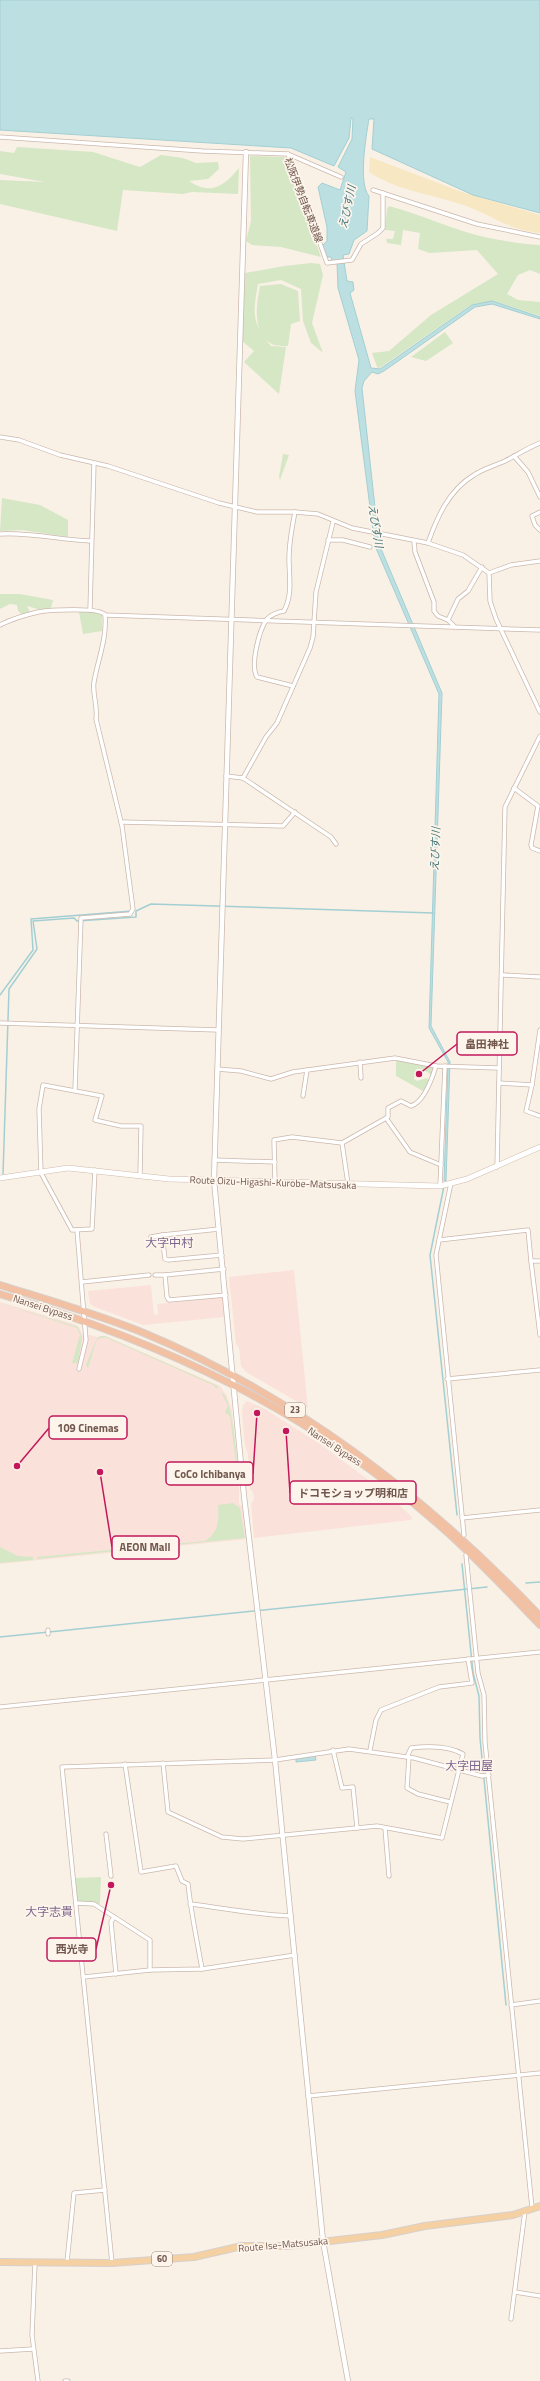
<svg xmlns="http://www.w3.org/2000/svg" width="540" height="2381" font-family="'Titillium Web','Noto Sans JP',sans-serif">
<style>
.commercial{fill:#fae2da}
.green{fill:#d5e7c5}
.sand{fill:#f7e8c3}
.water{fill:#bcdfe2;stroke:#a3cfd3}
.lines{fill:none;stroke-linecap:round;stroke-linejoin:round}
.stream{stroke:#a3cfd3;stroke-width:1.5}
.minor-casing{stroke:#cbb8ad;stroke-width:5}
.tertiary-casing{stroke:#cbb8ad;stroke-width:6}
.secondary-casing{stroke:#d0baad;stroke-width:6}
.primary-casing{stroke:#d7d0cd;stroke-width:8}
.trunk-casing{stroke:#d7d0cd;stroke-width:8}
.minor{stroke:#fff;stroke-width:3.5}
.tertiary{stroke:#fff;stroke-width:4.5}
.secondary{stroke:#fff;stroke-width:5}
.primary{stroke:#f4d0a3;stroke-width:6}
.trunk{stroke:#f2c0a2;stroke-width:6}
.labels{text-anchor:middle;stroke-width:3.5;stroke-linejoin:round;paint-order:stroke}
.shield{fill:#fdf5eb;stroke:#9b867c;stroke-width:1}
.shield-label{font-size:9px;font-weight:bold;fill:#71574d}
.street-label{font-size:10px;fill:#71574d;stroke:#fdf5eb}
.water-label{font-size:11px;font-style:italic;fill:#45777c;stroke:#fdf5eb}
.quarter-label{font-size:12px;fill:#7d658d;stroke:#fdf5eb}
.leader{fill:none;stroke:#c2185b;stroke-width:1.5}
.callout-dot{fill:#c2185b;stroke:#fdf5eb;stroke-width:1.5}
.callout{fill:#fdf5eb;stroke:#c2185b;stroke-width:1.5}
.callout-label{font-size:11px;text-anchor:middle;font-weight:bold;fill:#71574d}
</style>
<rect width="100%" height="100%" fill="#faf1e6"/>
<g class="commercial">
<polygon points="294,1270 308,1408 246,1372 241,1366 239,1348 236,1344 229,1277"/>
<polygon points="151,1285 154,1315 158,1314 157,1304 224,1297 225,1317 143,1325 95,1307 90,1304 88,1291"/>
<polygon points="0,1302 74,1324 78,1326 82,1333 97,1337 105,1336 220,1386 227,1396 232,1410 239,1482 239,1504 242,1506 247,1539 0,1564"/>
<polygon points="247,1401 265,1409 320,1444 385,1492 412,1517 411,1520 254,1538 251,1503 254,1500 253,1492 250,1490 248,1454 245,1446 242,1413 243,1405"/>
</g>
<g class="green">
<path d="M 17,147 L 93,152 L 140,167 L 161,155 L 183,158 L 196,163 L 218,162 L 219,169 L 208,179 L 189,181 C 211,196 224,186 239,168 L 238,194 L 192,192 L 183,194 L 123,190 L 117,231 L 0,204 L 0,180 L 45,182 L 0,174 L 0,151 L 14,153 Z"/>
<polygon points="250,156 286,157 321,257 281,247 252,245 246,241 251,221"/>
<path d="M 389,206 C 419,214 447,227 476,235 C 497,240 519,244 540,245 L 540,274 L 530,270 L 518,275 L 507,294 L 518,300 L 540,302 L 540,316 L 493,301 L 471,305 L 378,369 L 372,353 L 389,351 L 431,315 L 498,274 L 477,250 L 430,253 L 418,249 L 420,233 L 403,230 L 401,245 L 387,243 L 386,239 L 393,239 L 395,231 L 385,230 L 387,209 Z"/>
<path d="M 311,263 L 320,264 L 323,275 L 312,323 L 323,353 L 311,343 L 303,321 L 301,289 L 281,280 L 258,284 C 253,313 251,322 271,346 L 286,347 L 279,394 L 244,362 L 254,351 L 242,341 L 245,273 L 284,266 Z"/>
<path d="M 281,284 L 298,291 L 300,321 L 291,324 L 288,346 C 283,346 276,346 272,344 C 251,334 257,303 260,286 Z"/>
<polygon points="445,332 453,343 426,361 411,357"/>
<polygon points="283,454 289,455 280,480 279,477"/>
<polygon points="2,498 40,505 68,520 68,537 22,530 0,531"/>
<polygon points="0,594 20,594 53,600 51,608 41,610 27,606 30,612 23,615 18,611 17,605 10,604 0,609"/>
<polygon points="91,611 102,615 102,631 83,634 79,612"/>
<polygon points="399,1059 434,1068 431,1077 429,1073 421,1069 416,1069 414,1079 417,1081 426,1078 430,1080 423,1091 396,1076 396,1062"/>
<polygon points="0,1303 78,1327 82,1338 78,1363 72,1363 80,1335 77,1328"/>
<polygon points="101,1336 105,1336 218,1386 217,1389 213,1385 105,1337 97,1339 88,1368 86,1365 97,1338"/>
<path d="M 221,1392 C 234,1398 238,1470 239,1487 L 231,1424 L 230,1416 L 225,1412 L 228,1406 Z"/>
<path d="M 233,1503 L 240,1508 L 245,1538 L 37,1559 L 37,1557 L 205,1541 C 219,1532 219,1520 218,1505 Z"/>
<polygon points="0,1547 18,1556 33,1557 33,1560 0,1563"/>
<polygon points="101,1877 100,1903 98,1905 90,1902 77,1902 74,1878"/>
</g>
<path class="sand" d="M 370,157 L 462,192 L 540,215 L 540,233 C 507,230 489,213 460,204 C 429,194 396,190 369,172 Z"/>
<g class="water">
<path d="M 0,0 L 540,0 L 540,213 L 473,195 L 372,149 L 374,119 L 369,119 C 366,136 358,184 369,196 L 367,231 L 354,240 L 349,254 L 343,255 L 347,281 L 353,282 L 354,290 L 350,293 L 371,368 L 380,369 L 472,305 L 492,301 L 540,317 L 540,319 L 492,304 L 475,307 L 384,371 L 378,374 L 372,372 L 364,381 L 362,388 L 379,544 L 442,693 L 431,1026 L 450,1062 L 446,1181 L 444,1181 L 448,1062 L 429,1028 L 439,694 L 375,546 L 355,391 L 359,360 L 338,288 L 337,263 L 332,261 L 331,257 L 326,257 L 322,246 L 327,241 L 327,227 L 318,187 L 322,183 L 340,190 L 346,172 L 338,167 L 352,139 L 353,118 L 351,118 L 349,138 L 334,166 L 291,148 L 0,130 Z"/>
<polygon points="315,1756 316,1760 296,1762 296,1759"/>
</g>
<g class="lines">
<g class="stream">
<polyline points="0,995 33,950 31,919 132,911"/>
<polyline points="3,1174 9,989 37,949 33,921 74,918 77,921 136,917 136,911 151,904 433,913"/>
<polyline points="444,1186 430,1255 457,1515"/>
<polyline points="462,1564 473,1673 479,1696 480,1738 506,2005"/>
<polyline points="526,1583 540,1582"/>
<polyline points="0,1637 487,1587"/>
</g>
<defs>
<g id="minor">
<polyline points="0,137 202,151 288,154 341,177"/>
<polyline points="288,154 327,263 352,260 361,244 378,233 383,228 383,193"/>
<polyline points="373,190 477,224 540,237"/>
<polyline points="0,437 19,440 60,455 108,466 219,503 257,512 295,512 318,514 352,528 428,543 463,555 489,573 490,601 496,619 540,712"/>
<polyline points="514,456 528,472 540,497"/>
<polyline points="540,512 532,516 535,525 540,530"/>
<path d="M 0,534 C 31,532 60,540 91,541"/>
<polyline points="328,540 343,540 370,547"/>
<polyline points="414,542 415,552 434,602 434,611 438,616 448,620"/>
<path d="M 428,543 C 437,517 449,490 474,475 C 483,469 494,466 505,461 C 517,455 527,448 540,443"/>
<polyline points="489,573 511,565 540,561"/>
<polyline points="90,610 94,463"/>
<path d="M 0,625 C 12,619 25,615 38,612 C 49,610 101,607 105,615 L 540,630"/>
<polyline points="454,626 448,620 458,599 468,591 482,567"/>
<path d="M 293,686 L 257,677 C 250,665 259,630 267,619 C 272,614 278,612 284,611 C 293,594 289,577 289,559 C 289,543 292,527 295,512"/>
<polyline points="226,776 243,778 331,837 336,844"/>
<polyline points="243,778 266,737 277,723 310,648 313,637 316,592 333,522"/>
<polyline points="514,788 538,806 531,845 532,848 540,851"/>
<polyline points="121,822 283,826 295,812"/>
<polyline points="503,975 540,977"/>
<polyline points="0,1023 218,1030"/>
<polyline points="360,1062 361,1078"/>
<polyline points="217,1069 241,1071 271,1079 293,1072 395,1058 436,1066 499,1068"/>
<polyline points="499,1083 532,1085 540,1030"/>
<polyline points="532,1085 526,1111 540,1116"/>
<path d="M 75,1090 L 81,918 L 130,914 L 133,909 L 122,826 L 96,719 C 98,706 92,693 94,682 C 98,659 107,639 105,615"/>
<polyline points="303,1096 307,1070"/>
<polyline points="386,1118 410,1152 441,1165"/>
<polyline points="342,1143 348,1184"/>
<polyline points="214,1160 275,1162"/>
<polyline points="497,1167 505,807 540,736"/>
<polyline points="95,1170 92,1229 72,1230 41,1173 39,1109 43,1085 102,1096 95,1120 121,1126 141,1126 140,1176"/>
<path d="M 275,1182 L 274,1140 L 292,1137 L 342,1143 L 388,1117 L 388,1108 L 401,1101 L 411,1106 C 424,1102 432,1079 436,1066"/>
<polyline points="451,1183 436,1255 464,1535"/>
<polyline points="440,1186 445,1066"/>
<polyline points="219,1229 162,1235 165,1259 168,1260 222,1255"/>
<polyline points="77,1230 86,1340 79,1369"/>
<polyline points="151,1237 162,1235"/>
<polyline points="439,1240 528,1230 531,1261 540,1261"/>
<polyline points="531,1261 540,1335"/>
<polyline points="224,1269 165,1275 167,1297 169,1300 226,1295"/>
<polyline points="155,1275 165,1275"/>
<polyline points="82,1282 149,1275"/>
<polyline points="447,1379 540,1370"/>
<polyline points="462,1518 540,1510"/>
<polyline points="466,1555 478,1673 484,1695 485,1742 532,2208"/>
<polyline points="48,1630 48,1634"/>
<polyline points="0,1707 540,1652"/>
<polyline points="333,1750 342,1788 353,1787 357,1828"/>
<polyline points="370,1750 376,1720 381,1710 439,1687 472,1683 468,1659"/>
<polyline points="409,1757 407,1788 418,1794 450,1802"/>
<path d="M 163,1763 L 168,1812 L 222,1837 L 243,1839 L 377,1826 L 442,1838 L 463,1754 C 449,1746 427,1746 411,1748 L 407,1757"/>
<path d="M 125,1764 L 141,1872 L 176,1866 L 182,1881 L 188,1884 C 191,1913 197,1940 202,1969"/>
<polyline points="385,1828 389,1876"/>
<polyline points="106,1834 111,1876"/>
<polyline points="76,1903 94,1904 150,1940 150,1970"/>
<path d="M 190,1904 C 224,1908 257,1915 291,1916"/>
<polyline points="114,1917 111,1922 116,1974"/>
<polyline points="84,1977 150,1970 202,1969 295,1955"/>
<polyline points="511,2005 540,2001"/>
<polyline points="308,2096 540,2073"/>
<polyline points="67,2262 74,2193 105,2190"/>
<polyline points="35,2263 32,2335 38,2381"/>
<polyline points="112,2263 62,1767 275,1760 349,1749 414,1758 482,1776 489,1775"/>
<polyline points="515,2292 540,2296"/>
<polyline points="511,2319 525,2211"/>
<polyline points="0,2351 33,2349"/>
<polyline points="65,2381 68,2381"/>
</g>
<polyline id="tertiary" points="246,152 214,1180 244,1496 275,1760 323,2241 348,2381"/>
<polyline id="secondary" points="0,1178 68,1168 169,1179 440,1186 467,1179 540,1147"/>
<polyline id="primary" points="0,2262 112,2263 194,2257 242,2246 286,2246 382,2235 425,2226 513,2215 540,2206"/>
<g id="trunk">
<path d="M 0,1285 C 48,1300 97,1314 144,1333 C 297,1397 426,1496 540,1616"/>
<path d="M 0,1294 C 166,1343 308,1410 439,1525 C 475,1556 507,1591 540,1625"/>
</g>
</defs>
<use href="#minor" class="minor-casing"/>
<use href="#tertiary" class="tertiary-casing"/>
<use href="#secondary" class="secondary-casing"/>
<use href="#primary" class="primary-casing"/>
<use href="#trunk" class="trunk-casing"/>
<use href="#minor" class="minor"/>
<use href="#tertiary" class="tertiary"/>
<use href="#secondary" class="secondary"/>
<use href="#primary" class="primary"/>
<use href="#trunk" class="trunk"/>
</g>
<g class="labels">
<g class="shield">
<rect x="285" y="1403" width="20" height="14" rx="3"/>
<rect x="152" y="2252" width="20" height="14" rx="3"/>
</g>
<g class="shield-label">
<text x="295" y="1413">23</text>
<text x="162" y="2262">60</text>
</g>
<g class="street-label">
<text transform="translate(304 200) rotate(69)" y="4">松阪伊勢自転車道線</text>
<text transform="translate(273 1182) rotate(2)" y="4">Route Oizu-Higashi-Kurobe-Matsusaka</text>
<text transform="translate(43 1307) rotate(18)" y="4">Nansei Bypass</text>
<text transform="translate(335 1446) rotate(33)" y="4">Nansei Bypass</text>
<text transform="translate(283 2244) rotate(-5)" y="4">Route Ise-Matsusaka</text>
</g>
<g class="water-label">
<text transform="translate(347 207) rotate(-78)" y="4">えびす川</text>
<text transform="translate(376 526) rotate(81)" y="4">えびす川</text>
<text transform="translate(435 849) rotate(-88)" y="4">えびす川</text>
</g>
<g class="quarter-label">
<text x="169" y="1247">大字中村</text>
<text x="469" y="1770">大字田屋</text>
<text x="49" y="1916">大字志貴</text>
</g>
</g>
<path class="leader" d="M419 1074L457 1044M17 1466L49 1428M257 1413L253 1474M286 1431L290 1493M100 1472L112 1547M111 1885L96 1949"/>
<g class="callout-dot">
<circle cx="419" cy="1074" r="4"/>
<circle cx="17" cy="1466" r="4"/>
<circle cx="257" cy="1413" r="4"/>
<circle cx="286" cy="1431" r="4"/>
<circle cx="100" cy="1472" r="4"/>
<circle cx="111" cy="1885" r="4"/>
</g>
<g class="callout">
<rect x="457" y="1032" width="60" height="23" rx="4"/>
<rect x="49" y="1416" width="78" height="23" rx="4"/>
<rect x="166" y="1462" width="87" height="23" rx="4"/>
<rect x="290" y="1481" width="126" height="23" rx="4"/>
<rect x="112" y="1536" width="67" height="23" rx="4"/>
<rect x="47" y="1938" width="49" height="23" rx="4"/>
</g>
<g class="callout-label">
<text x="487" y="1048">畠田神社</text>
<text x="88" y="1432">109 Cinemas</text>
<text x="210" y="1478">CoCo Ichibanya</text>
<text x="353" y="1497">ドコモショップ明和店</text>
<text x="145" y="1551">AEON Mall</text>
<text x="72" y="1953">西光寺</text>
</g>
</svg>
